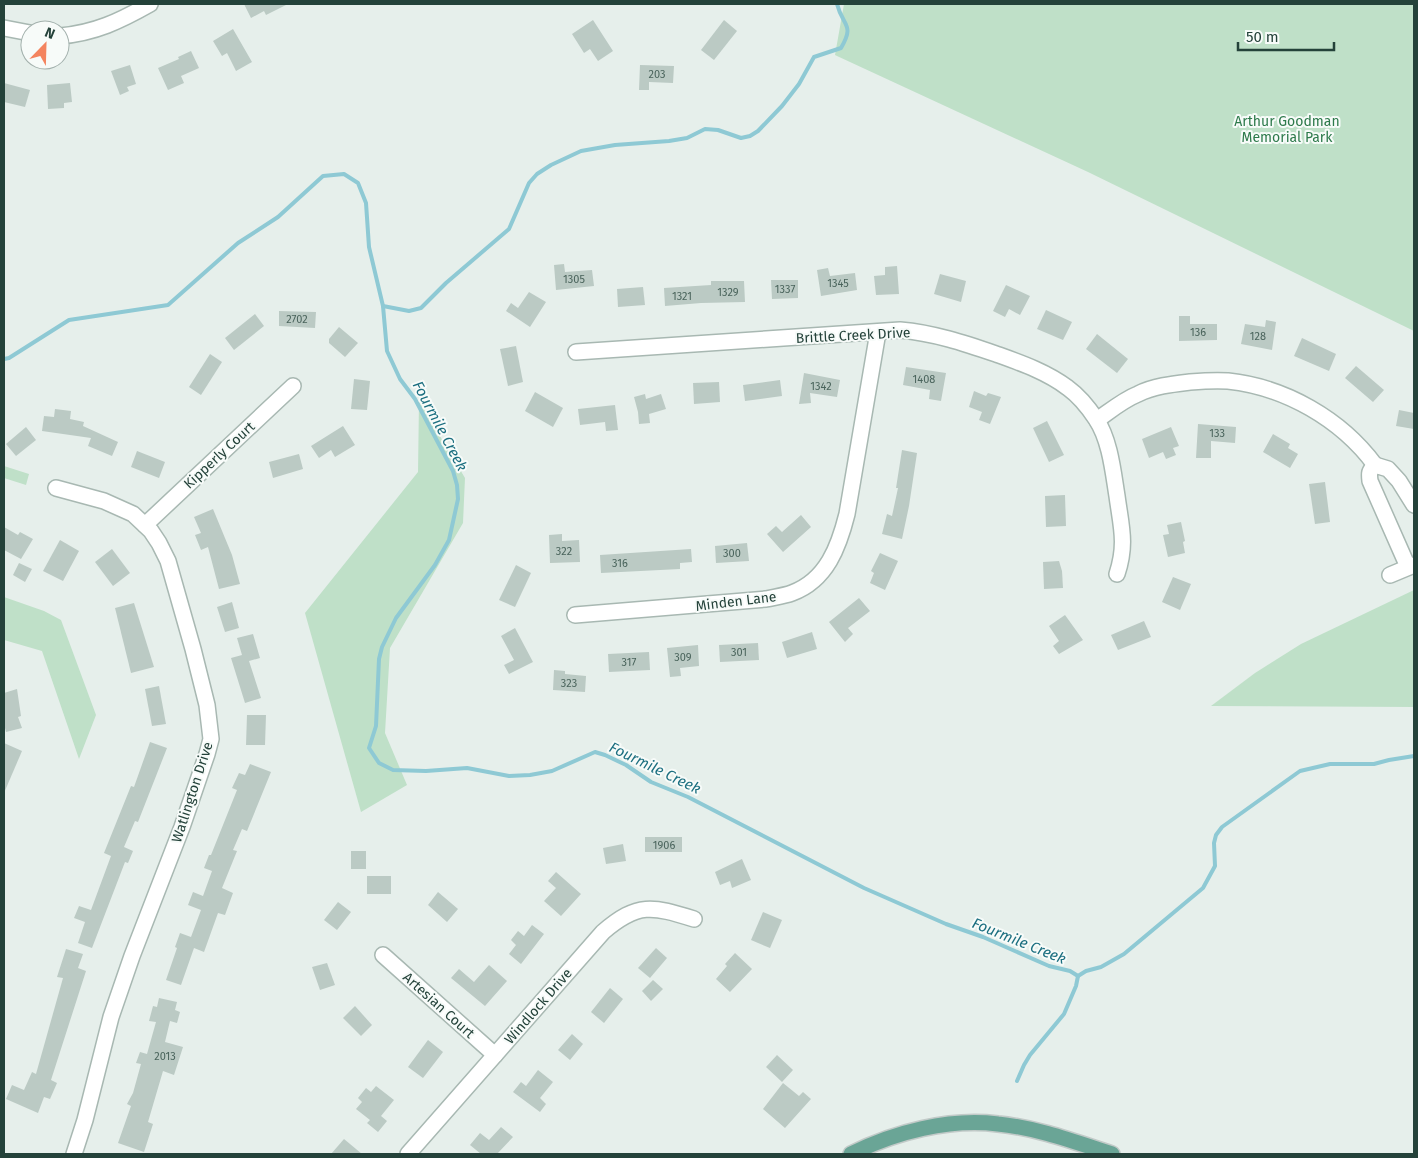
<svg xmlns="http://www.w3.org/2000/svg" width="1418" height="1158" font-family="'Fira Sans',sans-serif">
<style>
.green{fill:#bfe0c8}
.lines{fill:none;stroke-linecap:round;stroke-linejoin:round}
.stream{stroke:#8ec9d4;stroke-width:4}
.building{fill:#bbcac4}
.minor-casing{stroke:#a8b8b2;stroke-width:18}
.major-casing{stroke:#c2cac8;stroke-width:18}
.minor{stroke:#fff;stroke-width:15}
.major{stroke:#6aa596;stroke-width:15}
.labels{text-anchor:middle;stroke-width:4;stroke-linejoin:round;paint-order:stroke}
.number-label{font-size:11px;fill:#4a645c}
.park-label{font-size:14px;fill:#2d7a4b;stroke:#f7fbf9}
.street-label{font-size:14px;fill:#24423a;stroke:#f7fbf9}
.water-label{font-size:15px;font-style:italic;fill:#1c6f80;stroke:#f7fbf9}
</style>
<rect width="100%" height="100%" fill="#e6efeb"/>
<g class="green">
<polygon points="844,4 1414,4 1414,331 1088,172 837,56 835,55"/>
<polygon points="419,401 465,478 463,523 390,648 385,733 407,785 361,812 305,613 418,472"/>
<polygon points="4,466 29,474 26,485 4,478"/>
<polygon points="1414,590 1414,707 1211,706 1255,673 1301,644"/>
<polygon points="4,597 44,611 61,620 96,715 79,759 42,651 4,640"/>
</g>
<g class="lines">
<g class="stream">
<path d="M 383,306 L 409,311 L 421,308 L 446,283 L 509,229 L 529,183 L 537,174 L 551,165 L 581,151 L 615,145 L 669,141 L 687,138 L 705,129 L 718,130 L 741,138 L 750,136 L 758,131 L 782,106 L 799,84 L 814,57 L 841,48 C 855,24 843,27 837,4"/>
<polyline points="4,359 9,358 69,320 168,305 238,243 278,217 323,176 344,174 358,183 366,203 369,247 383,306 387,351 400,379 415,399 453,471 457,485 458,499 449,540 435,565 396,618 382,647 379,659 376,726 369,748 379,763 393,770 426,771 467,768 509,776 530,775 552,771 595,752 605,755 626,765 651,782 688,797 864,888 946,924 983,937 1049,966 1070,971 1078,976"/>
<polyline points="1078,976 1086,971 1101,967 1124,954 1203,888 1215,866 1214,843 1216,835 1222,827 1300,771 1330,764 1374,764 1389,760 1414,756"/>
<polyline points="1017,1081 1024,1065 1030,1055 1064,1014 1076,986 1078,976"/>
</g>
</g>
<g class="building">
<polygon points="244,4 288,4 266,15 264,11 251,18"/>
<polygon points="593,20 613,51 598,61 590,49 584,53 572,34"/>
<polygon points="724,20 737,31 714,60 701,50"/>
<polygon points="233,29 252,62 236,71 227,53 222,56 213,41"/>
<polygon points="191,51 199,68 181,76 184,83 168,90 158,68 179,59 178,57"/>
<polygon points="130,65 136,84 127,87 129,91 120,95 111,71"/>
<polygon points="640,65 674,66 673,83 649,82 649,90 639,90"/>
<polygon points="4,83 30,90 25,107 4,102"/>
<polygon points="70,83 72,102 64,103 64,108 48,109 47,85"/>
<polygon points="564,264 565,272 592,270 594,286 556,290 554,265"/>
<polygon points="897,266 899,294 876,295 874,276 885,275 885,267"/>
<polygon points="828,268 830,276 855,273 857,290 821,296 817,270"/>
<polygon points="940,274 966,281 961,302 934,294"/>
<polygon points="771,280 798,280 798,298 772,299"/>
<polygon points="711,281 744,281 745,302 701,303 665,306 664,288 711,285"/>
<polygon points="1006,285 1030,296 1020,315 1009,309 1005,317 993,311"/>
<polygon points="643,287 645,305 618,307 617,289"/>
<polygon points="529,292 546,302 530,327 506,311 511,303 518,308"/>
<polygon points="1046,310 1072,322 1063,340 1037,329"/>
<polygon points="279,311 316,312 315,328 279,326"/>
<polygon points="255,314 264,326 234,350 225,338"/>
<polygon points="1179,316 1190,316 1190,324 1217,324 1217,340 1179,341"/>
<polygon points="1266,320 1276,322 1272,350 1241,344 1245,324 1265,327"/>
<polygon points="339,327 358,343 345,357 329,343 329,339"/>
<polygon points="1097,334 1128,359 1117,373 1086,349"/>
<polygon points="1302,338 1336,354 1329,371 1294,356"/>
<polygon points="516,346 523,382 508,386 500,349"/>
<polygon points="210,354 222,362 201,395 189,387"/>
<polygon points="1356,366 1384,390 1373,402 1345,378"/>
<polygon points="906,367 946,373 941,401 929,399 930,390 903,385"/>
<polygon points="804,373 840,380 837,397 810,393 811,403 799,404"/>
<polygon points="354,379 370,381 367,410 351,409"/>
<polygon points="780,380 782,396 745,401 743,385"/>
<polygon points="719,382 720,402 694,404 693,383"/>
<polygon points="974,391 986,396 988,393 1001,397 990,424 979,420 982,412 969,407"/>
<polygon points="535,392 563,408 553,427 525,411"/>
<polygon points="645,394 646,399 661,394 666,409 649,414 650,423 639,424 638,412 634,397"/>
<polygon points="615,405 618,430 606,431 605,422 580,425 578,409"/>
<polygon points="55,409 71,411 70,419 84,422 83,426 118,442 112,456 88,446 91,438 42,431 44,416 54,417"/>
<polygon points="1399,410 1414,413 1414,429 1396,426"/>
<polygon points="1047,421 1064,455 1049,462 1033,428"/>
<polygon points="1198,424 1236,427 1235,443 1211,441 1211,458 1196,458"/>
<polygon points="343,426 355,445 335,457 331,450 319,458 311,446"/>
<polygon points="26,427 36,440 16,456 6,444"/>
<polygon points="1171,427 1179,446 1173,448 1176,455 1166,459 1163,452 1149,458 1142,439"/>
<polygon points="1273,434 1290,444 1288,448 1298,454 1290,468 1263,452"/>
<polygon points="902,450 917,453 909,506 902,539 882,534 887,514 892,516 898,488 896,488"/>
<polygon points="137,451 165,462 159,478 131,467"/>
<polygon points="299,454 303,469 273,478 269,462"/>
<polygon points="1325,482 1330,522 1315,524 1309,484"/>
<polygon points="1065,495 1066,526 1046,527 1045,496"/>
<polygon points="213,509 232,555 240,584 219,589 208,547 201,550 195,535 201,533 194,517"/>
<polygon points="801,515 811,527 783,552 767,534 776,526 782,532"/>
<polygon points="1181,522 1185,541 1183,542 1185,553 1168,557 1163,535 1169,534 1167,525"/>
<polygon points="4,527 18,535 20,532 33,539 21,559 4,550"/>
<polygon points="562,534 562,541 579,540 580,562 550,563 549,535"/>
<polygon points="60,540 79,551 63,581 43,571"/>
<polygon points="747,543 749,561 716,563 715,546"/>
<polygon points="112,549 130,573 113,586 95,562"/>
<polygon points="691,549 692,562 680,563 680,569 601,573 600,555"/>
<polygon points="880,553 898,561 885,590 870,583 874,573 871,571"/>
<polygon points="1059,561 1062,571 1063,588 1044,589 1043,562"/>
<polygon points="19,563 32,569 25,582 13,575"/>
<polygon points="516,565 531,573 515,607 499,600"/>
<polygon points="1173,577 1191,584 1180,610 1162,602"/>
<polygon points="859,598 870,611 848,628 853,634 845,642 829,622"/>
<polygon points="232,602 239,628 225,632 217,607"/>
<polygon points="134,603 154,667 131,673 115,608"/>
<polygon points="1065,615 1083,640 1059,654 1053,646 1059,641 1049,626"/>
<polygon points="1144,621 1151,637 1118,650 1111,635"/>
<polygon points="515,628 533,662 509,674 504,665 514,660 501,636"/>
<polygon points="812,632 817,649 787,658 782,642"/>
<polygon points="253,634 260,658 249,661 261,698 245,703 231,658 242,655 237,638"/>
<polygon points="758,643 759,660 720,662 719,645"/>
<polygon points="698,645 699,666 680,668 681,676 670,677 667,648"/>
<polygon points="649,652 650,670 609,672 608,654"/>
<polygon points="554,670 565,671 565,674 586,676 585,692 553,690"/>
<polygon points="159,686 166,724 152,726 145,689"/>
<polygon points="17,689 21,716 18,717 22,728 6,732 4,724 4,693"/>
<polygon points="247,715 266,715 265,745 246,745"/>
<polygon points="150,742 167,748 138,822 135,821 124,847 133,851 128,863 125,862 92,948 78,943 85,922 74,918 79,906 91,910 111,856 104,853 131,786 134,787"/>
<polygon points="4,743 22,751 4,793"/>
<polygon points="250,764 271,772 247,831 242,829 233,850 237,851 222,888 233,893 225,915 218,913 204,952 194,948 181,985 166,980 177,948 175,947 180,933 191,937 201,910 188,905 193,892 203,896 212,871 204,868 209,855 211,855 237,790 232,788 239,773 245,775"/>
<rect x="645" y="837" width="37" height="15"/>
<polygon points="623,844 626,861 606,864 603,848"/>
<rect x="351" y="851" width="15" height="18"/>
<polygon points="742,859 751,880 732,888 730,881 720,885 715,872"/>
<polygon points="556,872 581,894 561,916 544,901 556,888 548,881"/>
<rect x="367" y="876" width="24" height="18"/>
<polygon points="438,892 458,909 447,922 428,905"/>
<polygon points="338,902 351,912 337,930 324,920"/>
<polygon points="763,912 782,920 770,948 751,940"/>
<polygon points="532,925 544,934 521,964 509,954 516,945 511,940 518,931 524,936"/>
<polygon points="656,948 667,958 650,978 638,968"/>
<polygon points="66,949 83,954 78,968 86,971 51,1080 57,1083 50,1099 44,1097 38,1113 6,1099 12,1085 24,1090 32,1072 36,1074 63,978 57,977"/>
<polygon points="735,953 752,969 730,992 716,979 727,966 725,964"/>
<polygon points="327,963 335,985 320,990 312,967"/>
<polygon points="489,965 507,981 485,1006 451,978 459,969 474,982"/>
<polygon points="653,980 663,989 651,1001 642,991"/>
<polygon points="610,988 623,999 604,1023 591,1012"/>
<polygon points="159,998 177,1002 175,1010 180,1012 177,1023 170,1021 165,1042 183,1047 174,1075 163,1071 148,1122 153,1124 144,1152 118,1143 131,1106 127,1104 133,1093 141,1064 136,1063 140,1052 147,1054 156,1022 149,1021 153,1006 157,1007"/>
<polygon points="355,1006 372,1025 361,1036 343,1018"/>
<polygon points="572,1034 583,1044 570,1060 558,1050"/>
<polygon points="428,1040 443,1052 423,1078 408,1067"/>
<polygon points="777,1055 793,1070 782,1082 766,1067"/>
<polygon points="538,1070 553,1082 540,1098 546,1104 540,1112 513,1092 521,1082 526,1086"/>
<polygon points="783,1083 799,1096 803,1092 811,1099 785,1128 763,1109"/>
<polygon points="376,1086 394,1100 381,1116 387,1121 378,1132 367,1123 370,1120 356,1109 362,1102 358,1098 366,1088 371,1092"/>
<polygon points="501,1127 513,1137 497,1154 481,1154 470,1145 480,1133 489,1140"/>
<polygon points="344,1139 362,1154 331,1154"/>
</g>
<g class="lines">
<defs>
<g id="minor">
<polyline points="4,28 30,33"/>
<path d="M 60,36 C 95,33 120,21 150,4"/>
<path d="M 576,352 L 900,330 C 934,333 964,343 996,354 C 1021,363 1047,372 1068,388 C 1079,396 1088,407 1096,419 C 1110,440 1113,471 1117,496 C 1121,526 1127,544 1117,574"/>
<path d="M 1097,420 C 1110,411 1123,400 1138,394 C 1154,386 1173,384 1190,382 C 1202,381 1215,380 1228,381 C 1285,387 1341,419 1375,465"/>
<polyline points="56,488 104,501 133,514 151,531 159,543 168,561 193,649 207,705 211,739 207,754 182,827 132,956 111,1017 85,1120 74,1154"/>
<polyline points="145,525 293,386"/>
<path d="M 1408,567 L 1370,481 C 1369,473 1369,471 1375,465 L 1388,469 L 1399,481 L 1414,505"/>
<polyline points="1390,575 1414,565"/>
<path d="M 575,615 L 766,599 C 775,597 784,596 792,593 C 827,580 839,546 847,514 L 878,332"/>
<polyline points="383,955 495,1055"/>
<path d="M 408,1154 L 603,932 C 638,902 652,906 694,919"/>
</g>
<path id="major" d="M 851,1154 C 895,1132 949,1118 998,1124 C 1038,1128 1075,1142 1112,1154"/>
</defs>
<use href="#minor" class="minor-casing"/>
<use href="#major" class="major-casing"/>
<use href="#minor" class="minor"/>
<use href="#major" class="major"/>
</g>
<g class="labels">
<g class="number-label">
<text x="657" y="78">203</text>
<text x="574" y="283">1305</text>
<text x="838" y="287">1345</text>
<text x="785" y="293">1337</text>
<text x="728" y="296">1329</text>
<text x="682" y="300">1321</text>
<text x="297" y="323">2702</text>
<text x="1198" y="336">136</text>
<text x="1258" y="340">128</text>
<text x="924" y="383">1408</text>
<text x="821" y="390">1342</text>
<text x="1217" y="437">133</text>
<text x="564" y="555">322</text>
<text x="732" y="557">300</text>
<text x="620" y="567">316</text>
<text x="739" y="656">301</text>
<text x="683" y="661">309</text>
<text x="629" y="666">317</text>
<text x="569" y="687">323</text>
<text x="664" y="849">1906</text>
<text x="165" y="1060">2013</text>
</g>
<g class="park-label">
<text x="1287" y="126">Arthur Goodman<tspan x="1287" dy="16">Memorial Park</tspan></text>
</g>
<g class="street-label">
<text transform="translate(853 335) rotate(-3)" y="5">Brittle Creek Drive</text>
<text transform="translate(219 455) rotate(-43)" y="5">Kipperly Court</text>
<text transform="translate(736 601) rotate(-7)" y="5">Minden Lane</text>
<text transform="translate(192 792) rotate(-72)" y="5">Watlington Drive</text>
<text transform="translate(439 1005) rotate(42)" y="5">Artesian Court</text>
<text transform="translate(538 1006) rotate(-49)" y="5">Windlock Drive</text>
</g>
<g class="water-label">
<text transform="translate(440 426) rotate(62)" y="5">Fourmile Creek</text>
<text transform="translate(655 768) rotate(26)" y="5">Fourmile Creek</text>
<text transform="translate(1019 941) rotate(22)" y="5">Fourmile Creek</text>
</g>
</g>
<rect width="1418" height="1158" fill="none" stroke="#24423a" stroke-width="10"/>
<g transform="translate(45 45) rotate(23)"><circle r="24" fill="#f7fbf9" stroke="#a3b1ad"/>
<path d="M0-4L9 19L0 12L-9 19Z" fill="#f4845f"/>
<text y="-8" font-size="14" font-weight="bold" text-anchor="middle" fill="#24423a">N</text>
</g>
<path d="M1238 42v8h96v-8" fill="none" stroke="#24423a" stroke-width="2.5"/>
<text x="1246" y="42" font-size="15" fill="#24423a" stroke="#f7fbf9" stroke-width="4" paint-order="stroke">50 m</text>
</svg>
